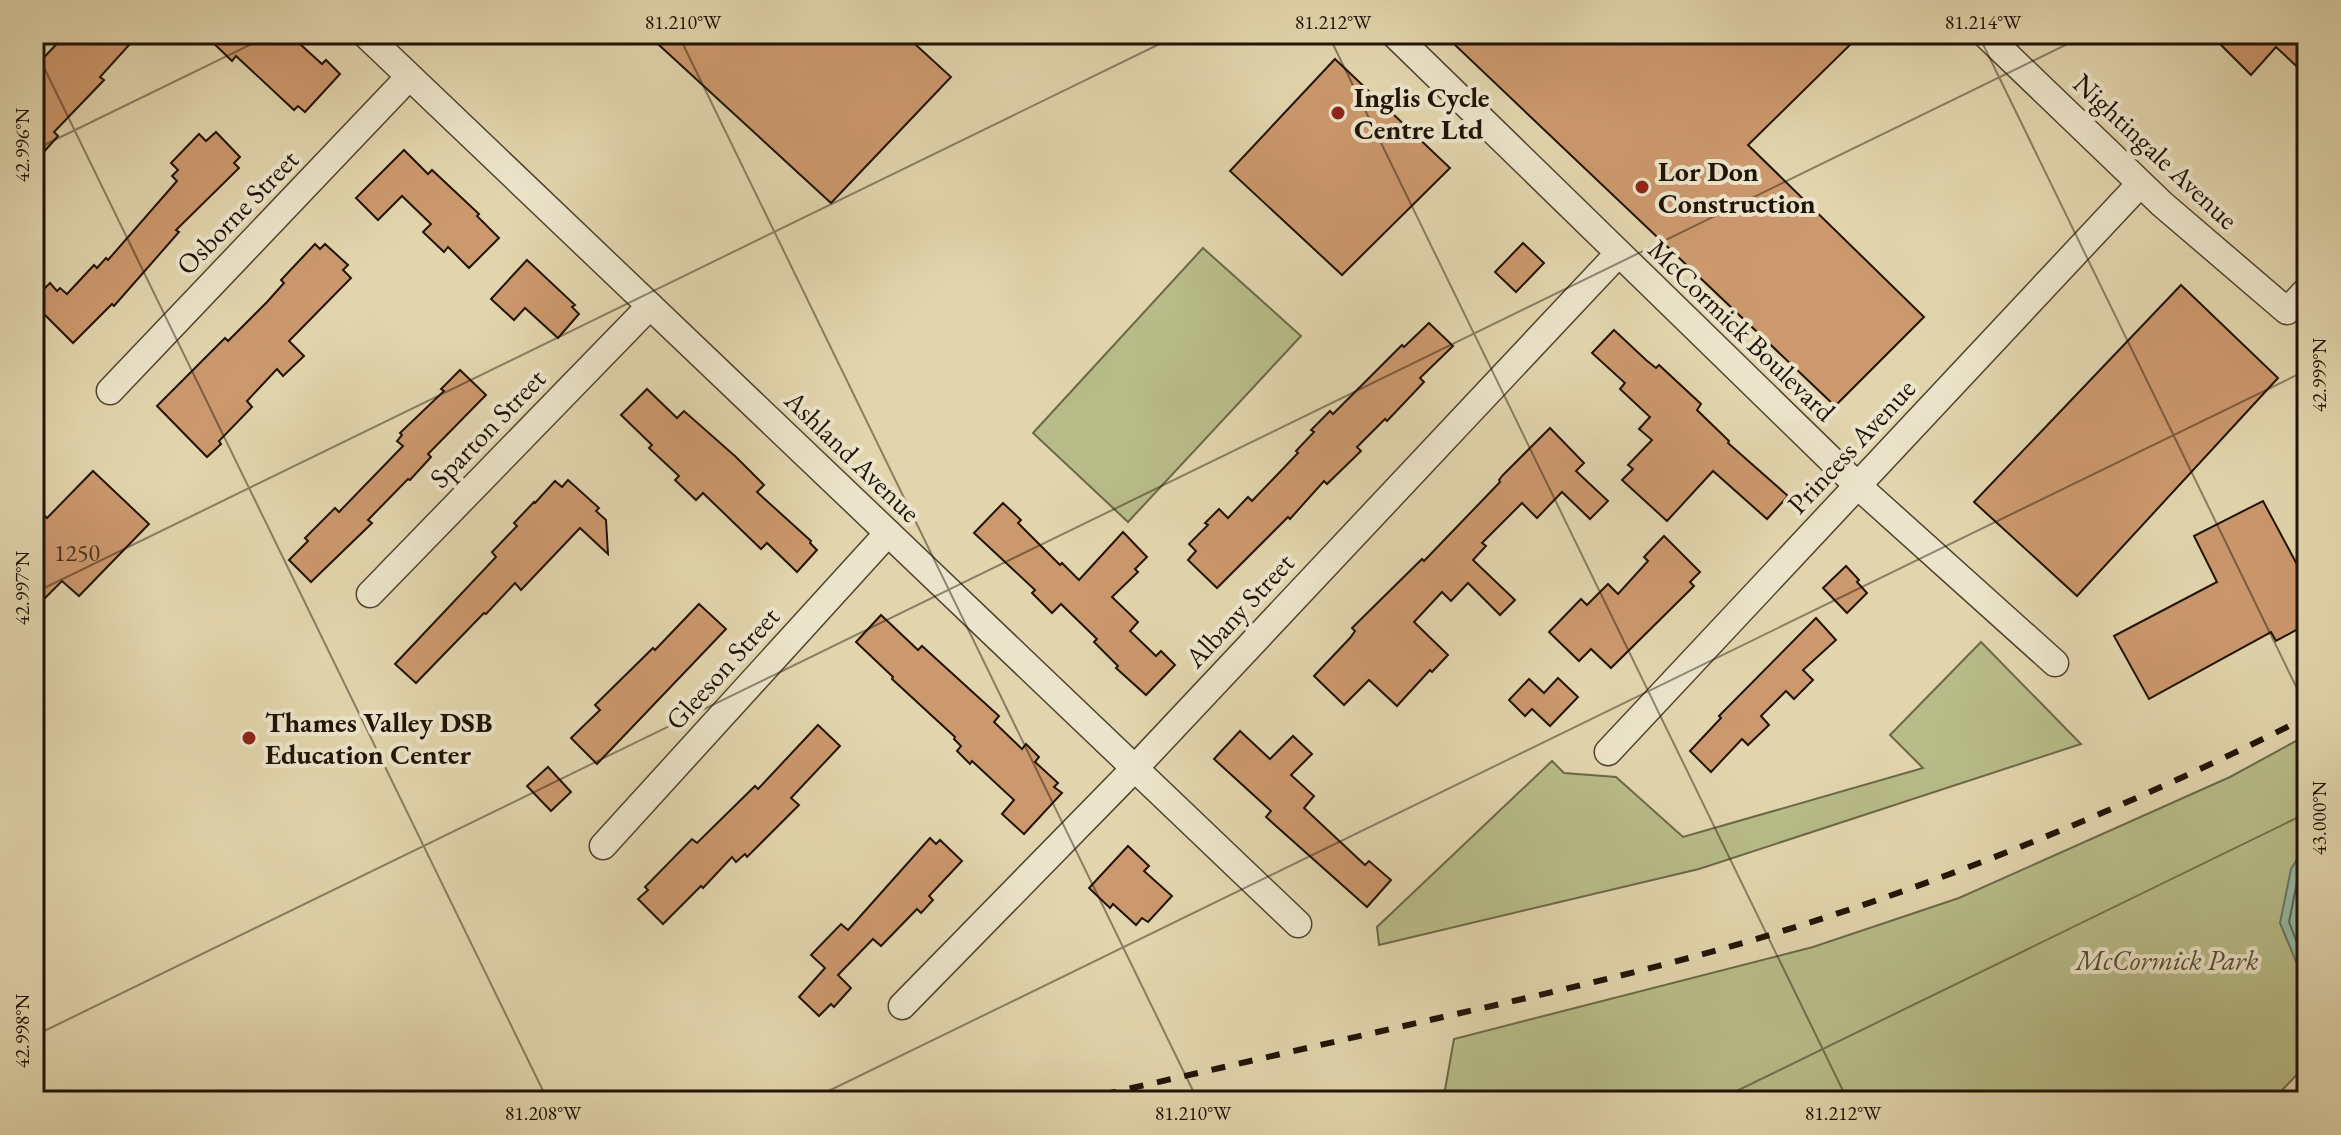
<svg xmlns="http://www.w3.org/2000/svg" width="2341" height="1135" font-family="'EB Garamond',serif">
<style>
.green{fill:#b7bc88;stroke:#6c6848;stroke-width:2}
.water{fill:#95b9a6;stroke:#676;stroke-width:2}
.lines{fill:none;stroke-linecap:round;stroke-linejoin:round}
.shore{stroke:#5a6656;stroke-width:2}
.building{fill:#cc986d;stroke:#201307;stroke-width:2}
.minor-casing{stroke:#504430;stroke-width:29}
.minor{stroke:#ece4ca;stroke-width:26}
.rail{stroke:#201307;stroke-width:6;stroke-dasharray:14 14;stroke-linecap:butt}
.ticks{fill:none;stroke:#201307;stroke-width:2;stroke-opacity:0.45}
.poi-dot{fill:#8f2418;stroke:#ece4ca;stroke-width:3}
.labels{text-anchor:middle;stroke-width:8;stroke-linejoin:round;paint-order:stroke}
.number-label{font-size:24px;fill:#4b3420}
.poi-label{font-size:28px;font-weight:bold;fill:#201307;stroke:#ece4ca;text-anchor:start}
.street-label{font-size:28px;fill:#201307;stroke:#ece4ca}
.park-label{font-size:28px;font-style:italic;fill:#554e34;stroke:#ece4ca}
.neatline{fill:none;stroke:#201307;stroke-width:3}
.ticks-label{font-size:20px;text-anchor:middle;fill:#201307}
</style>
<rect width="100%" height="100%" fill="#e2d5ad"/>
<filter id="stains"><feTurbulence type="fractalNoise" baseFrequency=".0025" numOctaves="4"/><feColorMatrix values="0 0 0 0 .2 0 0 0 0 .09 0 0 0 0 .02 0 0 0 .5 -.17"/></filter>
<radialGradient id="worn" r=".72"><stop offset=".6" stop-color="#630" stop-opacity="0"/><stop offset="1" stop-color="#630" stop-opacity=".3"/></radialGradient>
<g class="green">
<polygon points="1203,248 1301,336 1128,522 1033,433"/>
<polygon points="1981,642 2081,744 1699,869 1379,945 1377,927 1552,761 1564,773 1616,777 1683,837 1923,768 1890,735"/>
<polygon points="2307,735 2307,1070 2304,1067 2272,1101 1443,1101 1454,1039 1813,947 1959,898 2230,777"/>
</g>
<polygon class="water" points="2307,843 2307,973 2297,964 2280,923 2291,869"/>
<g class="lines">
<polyline class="shore" points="2307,858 2299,872 2289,922 2303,958 2307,962"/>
</g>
<g class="building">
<polygon points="66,34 139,34 100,77 104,80 54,132 58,136 34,163 34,68"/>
<polygon points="204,34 289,34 322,64 326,60 340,74 305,112 298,106 294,110 236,56 232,61"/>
<polygon points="647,34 904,34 951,77 831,203"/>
<polygon points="1472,34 1861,34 1748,145 1924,317 1835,406 1455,45"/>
<polygon points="2210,34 2307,34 2307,76 2276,47 2251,75"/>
<polygon points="1335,59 1450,168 1342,275 1230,171"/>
<polygon points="216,132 240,157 234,163 239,168 176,230 179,232 114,306 112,304 73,343 34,304 34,299 50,283 57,291 60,288 67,294 94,265 97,268 106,258 108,260 177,181 172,176 178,170 171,163 199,134 206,141"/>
<polygon points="404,150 428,174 432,170 479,214 477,216 499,238 469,268 448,247 444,252 423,232 431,224 402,196 378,220 356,198"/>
<polygon points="1523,243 1544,263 1516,292 1495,272"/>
<polygon points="315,244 320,249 325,244 348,265 343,270 351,278 289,341 304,356 283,376 277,369 247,401 252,407 219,441 221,444 207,457 157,406 225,338 228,341 267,302 284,283 281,280"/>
<polygon points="527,260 575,305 572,307 579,314 558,338 525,308 514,320 491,299"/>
<polygon points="2181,285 2278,378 2077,596 1974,502"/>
<polygon points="1429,323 1453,346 1420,378 1424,382 1387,421 1385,419 1357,447 1361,451 1327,484 1324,481 1290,519 1288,517 1217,588 1188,560 1196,551 1189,544 1208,525 1205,523 1219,509 1228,518 1248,497 1252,501 1298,453 1296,451 1314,432 1311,430 1330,411 1333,414 1402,345 1404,347"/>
<polygon points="1614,330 1646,360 1656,368 1659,365 1701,404 1697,410 1729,441 1728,443 1788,496 1767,519 1713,471 1667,521 1622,480 1633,469 1628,465 1652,440 1639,429 1650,417 1620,389 1625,383 1592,353"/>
<polygon points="460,370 486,395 428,454 431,457 410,480 408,479 368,520 372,523 311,582 289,560 308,541 305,538 335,508 339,512 403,446 397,441 402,435 400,433 444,391 441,389"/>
<polygon points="647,389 677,418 684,411 736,457 764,485 757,492 811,541 810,543 817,550 797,572 767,543 761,549 703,493 696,500 675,480 679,476 649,448 652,445 621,415"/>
<polygon points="1550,428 1584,463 1576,471 1608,501 1590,519 1562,492 1537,518 1522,503 1482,543 1486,546 1473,560 1515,600 1500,615 1468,583 1451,601 1442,592 1414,622 1448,655 1432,672 1430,670 1397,706 1369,680 1344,705 1314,676 1350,638 1355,631 1352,628 1422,559 1424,561 1500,482 1499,480 1503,475"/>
<polygon points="93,471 149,524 79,596 62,581 34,609 34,506 47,518"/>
<polygon points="568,480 599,508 596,511 606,520 608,554 580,528 521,590 515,583 486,614 484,613 416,683 395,664 496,557 492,552 517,526 514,523 534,502 535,503 555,481 562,487"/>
<polygon points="2263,501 2307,583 2307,624 2276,641 2271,632 2149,699 2114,636 2217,582 2194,536"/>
<polygon points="1003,503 1021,520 1018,523 1060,565 1062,563 1079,580 1123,532 1147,557 1135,569 1138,572 1112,597 1138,622 1130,631 1156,656 1161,651 1175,665 1146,695 1116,668 1118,666 1094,642 1097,639 1061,604 1052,613 1032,593 1035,590 974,533"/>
<polygon points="1664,536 1700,572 1690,582 1694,586 1611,668 1591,649 1579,661 1549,632 1581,599 1587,605 1608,584 1618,594 1648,561 1644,557"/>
<polygon points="1846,566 1859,580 1857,582 1867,593 1847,613 1823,588"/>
<polygon points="699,604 726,629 597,764 571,738 600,710 595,705 653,648 655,650"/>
<polygon points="881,615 918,650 922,646 999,716 994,722 1022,749 1026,744 1039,757 1035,762 1058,783 1054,787 1062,793 1024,834 1002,814 1014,800 972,761 970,764 957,751 961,746 954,739 955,737 892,679 893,677 856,642"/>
<polygon points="1816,618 1836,640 1803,670 1813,680 1794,699 1786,691 1761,716 1769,725 1748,745 1742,739 1711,772 1690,751 1721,718 1719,716"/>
<polygon points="1558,678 1578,697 1550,726 1532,709 1525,716 1509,700 1529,679 1544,693"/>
<polygon points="818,725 840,746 791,798 799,805 747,857 745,854 736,862 732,857 703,888 701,886 663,924 638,899 648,890 645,887 692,839 697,843 755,786 758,789"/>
<polygon points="1240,731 1270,759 1293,736 1312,754 1291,775 1314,796 1304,808 1365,865 1369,861 1391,880 1367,907 1266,817 1271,811 1214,759"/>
<polygon points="548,767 571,792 551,811 527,786"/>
<polygon points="930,838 936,844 940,840 962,861 929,896 933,900 921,913 917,909 881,946 873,939 838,975 851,988 834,1007 831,1004 819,1016 799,997 825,968 811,955 841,924 848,930"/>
<polygon points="1128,846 1149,866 1144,871 1172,896 1148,922 1142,918 1136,925 1113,904 1110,908 1089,888"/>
</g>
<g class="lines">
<defs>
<g id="minor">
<polyline points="365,34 1298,924"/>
<polyline points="1394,34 1858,486 2055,663"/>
<polyline points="1985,34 2162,204 2287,311 2307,290"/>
<polyline points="110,391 409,77"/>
<polyline points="370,594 650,306"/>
<polyline points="1608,752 2140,184"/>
<polyline points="603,846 888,533"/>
<polyline points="902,1006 1135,768 1618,254"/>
</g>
</defs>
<use href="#minor" class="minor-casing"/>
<use href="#minor" class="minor"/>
<path class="rail" d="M 1075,1101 C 1198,1073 1320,1045 1443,1017 C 1545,994 1646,971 1746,942 C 1940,885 2127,808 2307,717"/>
</g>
<path class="ticks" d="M 678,34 L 1198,1101M 1328,34 L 1848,1101M 1978,34 L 2307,709M 34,47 L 548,1101M 34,150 L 272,34M 34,593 L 1180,34M 34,1036 L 2088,34M 808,1101 L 2307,370M 1716,1101 L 2307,813"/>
<g class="poi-dot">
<circle cx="1338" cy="113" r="8"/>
<circle cx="1642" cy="187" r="8"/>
<circle cx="249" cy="738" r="8"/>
</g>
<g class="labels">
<g class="number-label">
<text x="77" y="561">1250</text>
</g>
<g class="poi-label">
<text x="1354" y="107">Inglis Cycle<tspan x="1354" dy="32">Centre Ltd</tspan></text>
<text x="1658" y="181">Lor Don<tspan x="1658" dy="32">Construction</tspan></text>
<text x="265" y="732">Thames Valley DSB<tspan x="265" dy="32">Education Center</tspan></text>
</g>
<g class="street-label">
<text transform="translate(2156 151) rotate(43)" y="10">Nightingale Avenue</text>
<text transform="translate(237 212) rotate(-46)" y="10">Osborne Street</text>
<text transform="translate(1742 330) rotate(44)" y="10">McCormick Boulevard</text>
<text transform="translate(487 428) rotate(-46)" y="10">Sparton Street</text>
<text transform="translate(1851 446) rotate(-47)" y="10">Princess Avenue</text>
<text transform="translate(853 456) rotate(44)" y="10">Ashland Avenue</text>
<text transform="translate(1239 610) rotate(-47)" y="10">Albany Street</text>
<text transform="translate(722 668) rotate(-48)" y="10">Gleeson Street</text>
</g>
<g class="park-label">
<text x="2167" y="970">McCormick Park</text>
</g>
</g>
<rect width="2341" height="1135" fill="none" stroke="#e2d5ad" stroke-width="88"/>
<rect x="44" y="44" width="2253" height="1047" class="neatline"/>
<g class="ticks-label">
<text x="683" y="29">81.210°W</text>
<text x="1333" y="29">81.212°W</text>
<text x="1983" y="29">81.214°W</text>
<text transform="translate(22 145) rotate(-90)" y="7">42.996°N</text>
<text transform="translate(2319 375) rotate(-90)" y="7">42.999°N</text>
<text transform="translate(22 588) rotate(-90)" y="7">42.997°N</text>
<text transform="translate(2319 818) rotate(-90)" y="7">43.000°N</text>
<text transform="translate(22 1031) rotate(-90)" y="7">42.998°N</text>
<text x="543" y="1120">81.208°W</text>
<text x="1193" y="1120">81.210°W</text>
<text x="1843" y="1120">81.212°W</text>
</g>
<rect width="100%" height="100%" filter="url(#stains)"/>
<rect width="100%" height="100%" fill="url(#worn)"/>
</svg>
